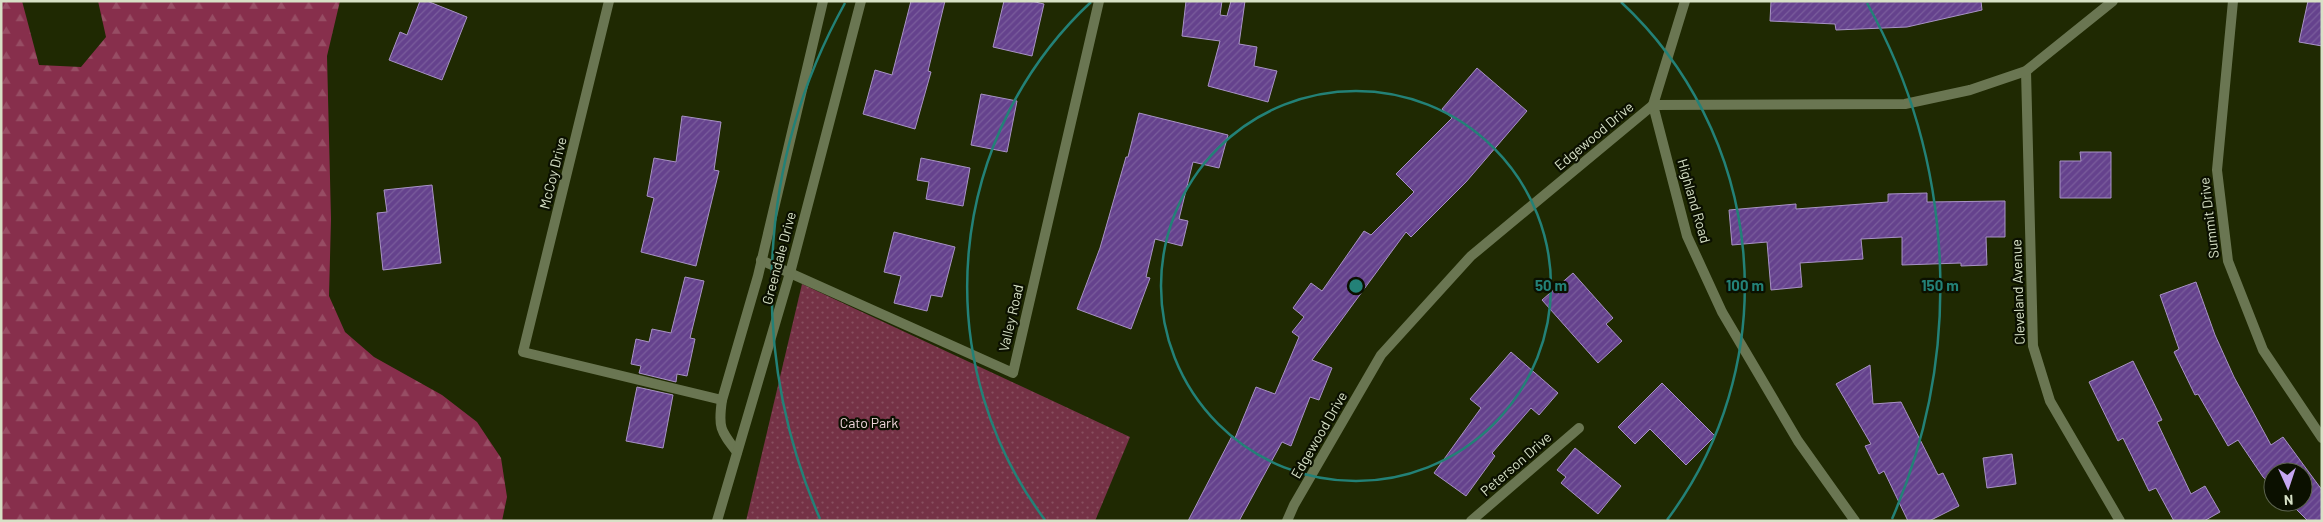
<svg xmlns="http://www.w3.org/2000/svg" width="2323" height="522" font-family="Barlow,sans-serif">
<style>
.forest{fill:url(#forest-firs)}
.park{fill:url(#park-dots)}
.building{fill:url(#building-hatch);stroke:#a893c5}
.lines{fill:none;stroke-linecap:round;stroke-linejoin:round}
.minor{stroke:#6a7652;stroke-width:10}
.ring{fill:none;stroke:#238177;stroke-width:2.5}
.labels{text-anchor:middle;stroke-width:4.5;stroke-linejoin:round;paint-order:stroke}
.street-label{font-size:14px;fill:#d7e1c6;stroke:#0b1000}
.park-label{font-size:14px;fill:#f0d6db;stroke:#0b1000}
.centre{fill:#238177;stroke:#0b1000;stroke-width:2.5}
.ring-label{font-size:15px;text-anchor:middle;font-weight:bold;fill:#238177;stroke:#0b1000;stroke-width:4.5;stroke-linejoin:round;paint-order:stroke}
</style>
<defs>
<pattern id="forest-firs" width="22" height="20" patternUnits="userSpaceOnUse" patternTransform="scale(1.25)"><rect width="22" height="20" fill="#872f4c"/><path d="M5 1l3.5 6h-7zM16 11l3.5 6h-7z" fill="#974d64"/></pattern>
<pattern id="park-dots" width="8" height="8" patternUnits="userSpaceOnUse" patternTransform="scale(1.25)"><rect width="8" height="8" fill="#753246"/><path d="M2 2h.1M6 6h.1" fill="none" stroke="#884f5f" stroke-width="1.8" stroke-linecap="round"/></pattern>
<pattern id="building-hatch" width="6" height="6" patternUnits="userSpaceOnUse" patternTransform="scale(1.25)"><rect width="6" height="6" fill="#65428d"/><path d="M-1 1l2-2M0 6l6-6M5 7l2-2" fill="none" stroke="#7a5d9c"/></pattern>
</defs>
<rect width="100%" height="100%" fill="#1f2902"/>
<polygon class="forest" points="1,1 22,1 39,65 81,67 106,37 98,1 340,1 327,56 331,219 329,296 345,332 374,357 442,395 477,422 501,458 507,497 502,521 1,521"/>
<polygon class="park" points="802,284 1130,437 1095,521 746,521"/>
<g class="building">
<polygon points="420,1 427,1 467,17 442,80 389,60 400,32 407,35"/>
<polygon points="911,1 945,1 928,71 931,72 915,129 863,114 875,70 892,75"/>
<polygon points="1004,1 1031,1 1044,4 1032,56 993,47"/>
<polygon points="1186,1 1222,1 1220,15 1227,16 1231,1 1245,1 1239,44 1257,47 1254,66 1277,71 1268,102 1208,86 1220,41 1182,36"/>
<polygon points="1771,1 1981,1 1982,10 1907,27 1836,30 1835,24 1770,21"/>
<polygon points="2308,1 2322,1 2322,46 2299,42"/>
<polygon points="1477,68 1527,111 1466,182 1411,237 1406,232 1312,360 1332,368 1319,400 1310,397 1291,446 1282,442 1239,521 1188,521 1232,436 1235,438 1256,387 1275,394 1299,337 1292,332 1304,317 1293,308 1311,283 1322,291 1364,231 1371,235 1414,192 1396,174 1452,118 1442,109"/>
<polygon points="981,94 1017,101 1007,152 971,145"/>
<polygon points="1139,113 1228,135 1219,168 1193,162 1179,219 1188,221 1182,246 1155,239 1146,277 1150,278 1131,329 1077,309 1100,248 1126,157 1128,157"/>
<polygon points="682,116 721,122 714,170 719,171 696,266 641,252 654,198 647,196 654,158 676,162"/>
<polygon points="2080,152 2111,152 2111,198 2060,198 2060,161 2081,161"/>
<polygon points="921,158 970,168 963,206 926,199 929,182 917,180"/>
<polygon points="432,185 441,263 383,270 377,213 387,212 384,190"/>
<polygon points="1927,193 1927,202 2005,201 2005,237 1986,237 1987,265 1961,266 1961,263 1902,265 1902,237 1861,239 1863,259 1800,263 1802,287 1771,290 1767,242 1732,245 1729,210 1796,204 1796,209 1888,202 1888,194"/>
<polygon points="894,232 955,247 942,297 931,295 927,311 894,303 901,276 884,272"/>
<polygon points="1573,273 1613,318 1606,324 1622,341 1598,363 1542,300"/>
<polygon points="685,277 704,281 690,338 695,339 687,376 677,374 676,382 639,373 641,366 631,364 636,339 649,342 652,329 671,333"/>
<polygon points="2196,282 2215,335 2234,377 2271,445 2283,437 2322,490 2322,521 2308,521 2289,502 2303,502 2303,472 2273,472 2273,486 2263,477 2238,440 2228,446 2198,394 2195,395 2174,352 2179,349 2160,295"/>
<polygon points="1511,352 1558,393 1539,415 1531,408 1492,453 1495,456 1466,496 1434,473 1481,408 1470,399"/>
<polygon points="2133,361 2162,420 2157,422 2191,494 2205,486 2220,512 2204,521 2174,521 2156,488 2149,491 2123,438 2118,441 2089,382"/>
<polygon points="1870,365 1873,404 1901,402 1938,475 1943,473 1959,506 1929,521 1908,521 1884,471 1879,474 1865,446 1871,444 1836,384"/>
<polygon points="1662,383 1715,436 1686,465 1650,429 1635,444 1618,427"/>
<polygon points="637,387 673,395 663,448 626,441"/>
<polygon points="1575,448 1621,486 1598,514 1561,483 1566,477 1557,470"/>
<polygon points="2012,454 2016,484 1987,488 1983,458"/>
</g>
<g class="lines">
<g class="minor">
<polyline points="609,1 523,352 722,400"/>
<polyline points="1685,1 1653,105 1687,236 1722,312 1798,441 1855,521"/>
<polyline points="2233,1 2217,170 2228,261 2263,350 2322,438"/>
<polyline points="2026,71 2033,346 2050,401 2120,521"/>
<polyline points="761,260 1013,373 1099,1"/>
<path d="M 737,452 C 720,430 718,427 722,400 L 758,276 L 823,1"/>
<polyline points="717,521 790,273 861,1"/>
<polyline points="1287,521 1294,505 1381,355 1471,256 1653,105 1905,104 1970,90 2026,71 2113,1"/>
<polyline points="1471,521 1579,428"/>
</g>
</g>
<g class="ring">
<circle cx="1356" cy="286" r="195"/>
<path d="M1045 520A389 389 0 0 1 1091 2M1621 2A389 389 0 0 1 1667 520"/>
<path d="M820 519A584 584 0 0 1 845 3M1867 3A584 584 0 0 1 1892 519"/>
</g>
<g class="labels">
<g class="street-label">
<text transform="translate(1594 136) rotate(-40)" y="5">Edgewood Drive</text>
<text transform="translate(553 173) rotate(-76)" y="5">McCoy Drive</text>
<text transform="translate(1694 201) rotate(74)" y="5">Highland Road</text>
<text transform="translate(2209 218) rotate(-97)" y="5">Summit Drive</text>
<text transform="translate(779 258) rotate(-75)" y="5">Greendale Drive</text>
<text transform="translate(2018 292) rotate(-92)" y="5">Cleveland Avenue</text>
<text transform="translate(1011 318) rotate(-77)" y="5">Valley Road</text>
<text transform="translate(1319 435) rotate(-60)" y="5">Edgewood Drive</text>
<text transform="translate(1516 464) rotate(-41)" y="5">Peterson Drive</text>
</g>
<g class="park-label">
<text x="869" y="428">Cato Park</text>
</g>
</g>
<circle cx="1356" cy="286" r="8" class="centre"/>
<g class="ring-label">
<text x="1551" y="291">50 m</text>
<text x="1745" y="291">100 m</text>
<text x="1940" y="291">150 m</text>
</g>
<rect width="2323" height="522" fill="none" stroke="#d7e1c6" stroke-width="5"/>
<g transform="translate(2288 487) rotate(177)"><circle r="24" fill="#0b1000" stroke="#5d644f"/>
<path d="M0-4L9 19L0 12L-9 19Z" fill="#c5a6f0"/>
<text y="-8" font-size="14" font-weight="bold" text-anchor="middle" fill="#d7e1c6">N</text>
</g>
</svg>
